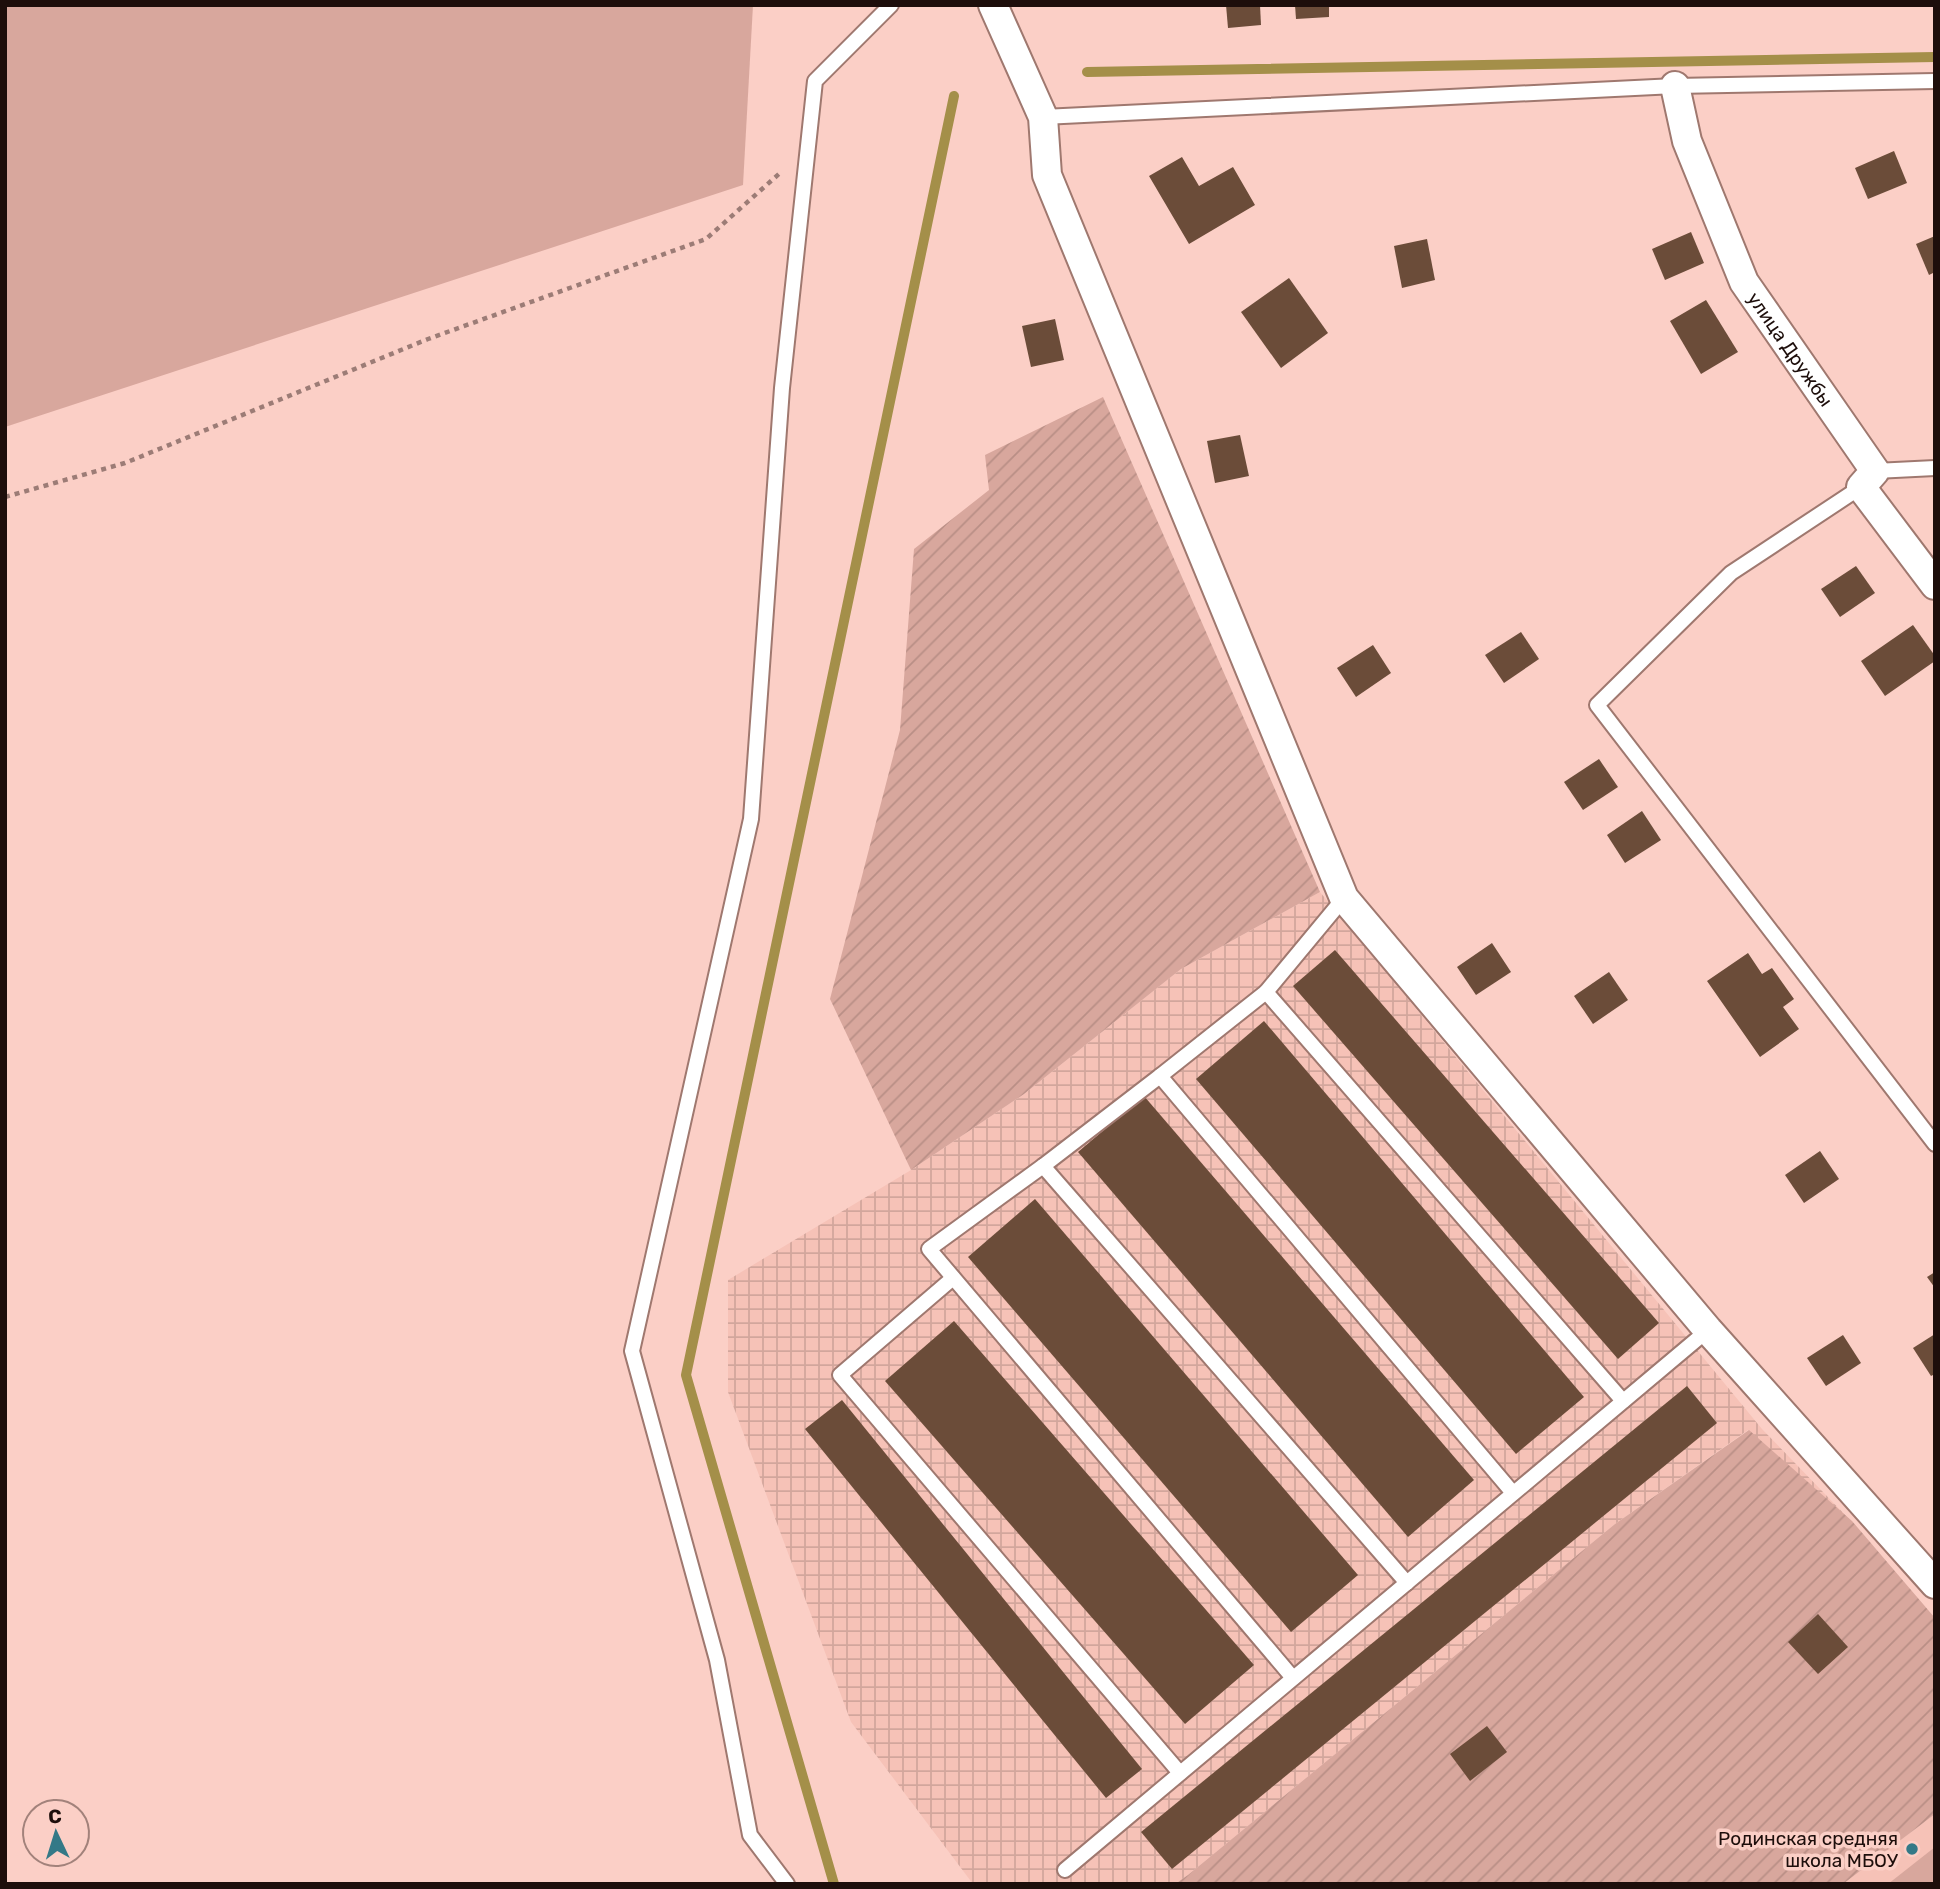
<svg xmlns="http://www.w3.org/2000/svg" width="1940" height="1889" font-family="Rubik,sans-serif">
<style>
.built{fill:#f6c2b7}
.industrial{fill:url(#industrial-grid)}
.green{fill:#d8a79d}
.garden{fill:url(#garden-furrows)}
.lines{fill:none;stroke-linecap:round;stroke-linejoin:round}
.stream{stroke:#a48f49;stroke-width:10}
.building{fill:#6b4c39}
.service-casing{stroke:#9f786f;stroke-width:18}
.minor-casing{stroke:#9f786f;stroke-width:32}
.path{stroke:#9c7c76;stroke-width:4.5;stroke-dasharray:5 5;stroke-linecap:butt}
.service{stroke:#fff;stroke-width:14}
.minor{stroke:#fff;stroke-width:28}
.poi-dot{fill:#347987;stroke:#fbcfc6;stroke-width:2.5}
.labels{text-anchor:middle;stroke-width:7;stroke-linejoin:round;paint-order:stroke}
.street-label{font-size:19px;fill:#1d0e0b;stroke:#fbcfc6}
.poi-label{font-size:19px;fill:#1d0e0b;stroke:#fbcfc6;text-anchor:end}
</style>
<defs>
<pattern id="industrial-grid" width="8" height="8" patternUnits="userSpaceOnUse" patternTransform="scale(1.75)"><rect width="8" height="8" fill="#f6c2b7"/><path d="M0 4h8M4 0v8" fill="none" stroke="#d2a69c"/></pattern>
<pattern id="garden-furrows" width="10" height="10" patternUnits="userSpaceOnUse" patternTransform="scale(1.75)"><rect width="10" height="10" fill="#d8a79d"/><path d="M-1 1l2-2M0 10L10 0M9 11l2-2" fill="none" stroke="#b98f86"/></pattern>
</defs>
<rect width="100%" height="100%" fill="#fbcfc6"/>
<polygon class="built" points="1935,1814 1935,1884 1843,1884"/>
<polygon class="industrial" points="1320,892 1762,1429 1852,1522 1748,1430 1615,1524 1188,1875 1175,1884 973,1884 851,1722 728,1392 728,1280 911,1170 1024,1094 1181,969"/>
<g class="green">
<polygon points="5,5 753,5 743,185 5,427"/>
<polygon points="1935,1847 1935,1884 1888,1884"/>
</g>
<g class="garden">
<polygon points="1103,397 1320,892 1181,969 1024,1094 911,1170 830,999 900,730 914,549 989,490 985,455"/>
<polygon points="1749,1430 1852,1521 1935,1618 1935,1814 1843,1884 1175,1884 1188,1875 1615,1524"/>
</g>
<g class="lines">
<g class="stream">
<polyline points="1087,72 1935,57"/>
<polyline points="834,1884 686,1375 954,96"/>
</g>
</g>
<g class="building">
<polygon points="1226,5 1260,5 1261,25 1228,28"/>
<polygon points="1295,5 1329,5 1329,17 1296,19"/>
<polygon points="1894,151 1907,183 1868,199 1855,168"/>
<polygon points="1182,157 1199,186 1233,167 1255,205 1189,244 1149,176"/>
<polygon points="1691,232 1704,263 1665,280 1652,249"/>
<polygon points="1935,236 1935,272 1929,275 1916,244"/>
<polygon points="1427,239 1435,280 1402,288 1394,246"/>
<polygon points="1289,278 1328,333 1281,368 1241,312"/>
<polygon points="1706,300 1738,352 1701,374 1670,321"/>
<polygon points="1055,319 1064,360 1031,367 1022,326"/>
<polygon points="1240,435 1249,476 1215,483 1207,441"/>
<polygon points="1856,566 1875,593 1840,617 1821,589"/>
<polygon points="1913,625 1935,656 1935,661 1885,696 1861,661"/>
<polygon points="1521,632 1539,659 1504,683 1485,655"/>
<polygon points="1373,645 1391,673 1356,697 1337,668"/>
<polygon points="1599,759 1618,787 1583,810 1564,782"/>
<polygon points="1642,811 1661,840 1625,863 1607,835"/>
<polygon points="1492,943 1511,972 1476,995 1457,967"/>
<polygon points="1335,950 1659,1323 1618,1359 1293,986"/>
<polygon points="1748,953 1762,974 1772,968 1794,999 1783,1007 1799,1029 1760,1057 1707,981"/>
<polygon points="1609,972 1628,1000 1593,1024 1574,996"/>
<polygon points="1264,1021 1584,1397 1516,1454 1196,1079"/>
<polygon points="1144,1096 1474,1480 1408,1537 1078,1152"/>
<polygon points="1820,1151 1839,1179 1804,1203 1785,1175"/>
<polygon points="1035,1199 1358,1575 1291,1632 968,1257"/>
<polygon points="1935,1272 1935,1288 1927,1277"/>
<polygon points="954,1321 1254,1665 1185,1724 885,1381"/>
<polygon points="1935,1334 1935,1374 1931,1376 1913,1348"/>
<polygon points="1843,1335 1861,1363 1826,1386 1807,1358"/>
<polygon points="1687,1386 1717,1423 1172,1869 1141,1832"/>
<polygon points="842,1400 1142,1769 1106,1798 805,1429"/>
<polygon points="1818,1614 1848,1647 1818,1674 1788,1642"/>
<polygon points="1487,1726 1507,1752 1470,1781 1450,1754"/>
</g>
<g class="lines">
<defs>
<g id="service">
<polyline points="1043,117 1675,86 1935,81"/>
<polyline points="1875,471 1935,468"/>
<polyline points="1861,487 1731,573 1597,705 1935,1144"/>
<polyline points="1266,992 1344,898"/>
<polyline points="1160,1076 1266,992 1623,1401"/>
<polyline points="1043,1166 1160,1076 1513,1493"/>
<polyline points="953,1278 840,1375 1180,1773"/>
<polyline points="1293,1678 929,1249 1043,1166 1407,1583"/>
<polyline points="1065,1870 1708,1330"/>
<polyline points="787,1884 750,1835 717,1660 632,1351 751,819 782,388 815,81 891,5"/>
</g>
<g id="minor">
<polyline points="993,5 1043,117 1047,175 1344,898 1708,1330 1935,1584"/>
<path id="s1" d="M 1675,86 L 1687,141 L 1744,282 L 1875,471 L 1861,487 L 1935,585"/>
</g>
</defs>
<use href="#service" class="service-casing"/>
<use href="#minor" class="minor-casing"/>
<polyline class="path" points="5,497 125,463 428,339 706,239 780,173"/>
<use href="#service" class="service"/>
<use href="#minor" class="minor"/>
</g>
<circle class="poi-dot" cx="1912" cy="1849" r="7"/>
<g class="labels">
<g class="street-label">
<text dy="7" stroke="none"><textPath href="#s1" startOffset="290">улица Дружбы</textPath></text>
</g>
<g class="poi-label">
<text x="1898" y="1845">Родинская средняя<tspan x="1898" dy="22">школа МБОУ</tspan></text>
</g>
</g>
<rect width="1940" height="1889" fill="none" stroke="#1d0e0b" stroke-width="14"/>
<g transform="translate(56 1833) rotate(356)"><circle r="33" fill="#fbcfc6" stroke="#a2827b" stroke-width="2"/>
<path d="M0-5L12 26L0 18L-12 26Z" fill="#347987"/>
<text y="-10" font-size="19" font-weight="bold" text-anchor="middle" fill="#1d0e0b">С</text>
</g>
</svg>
